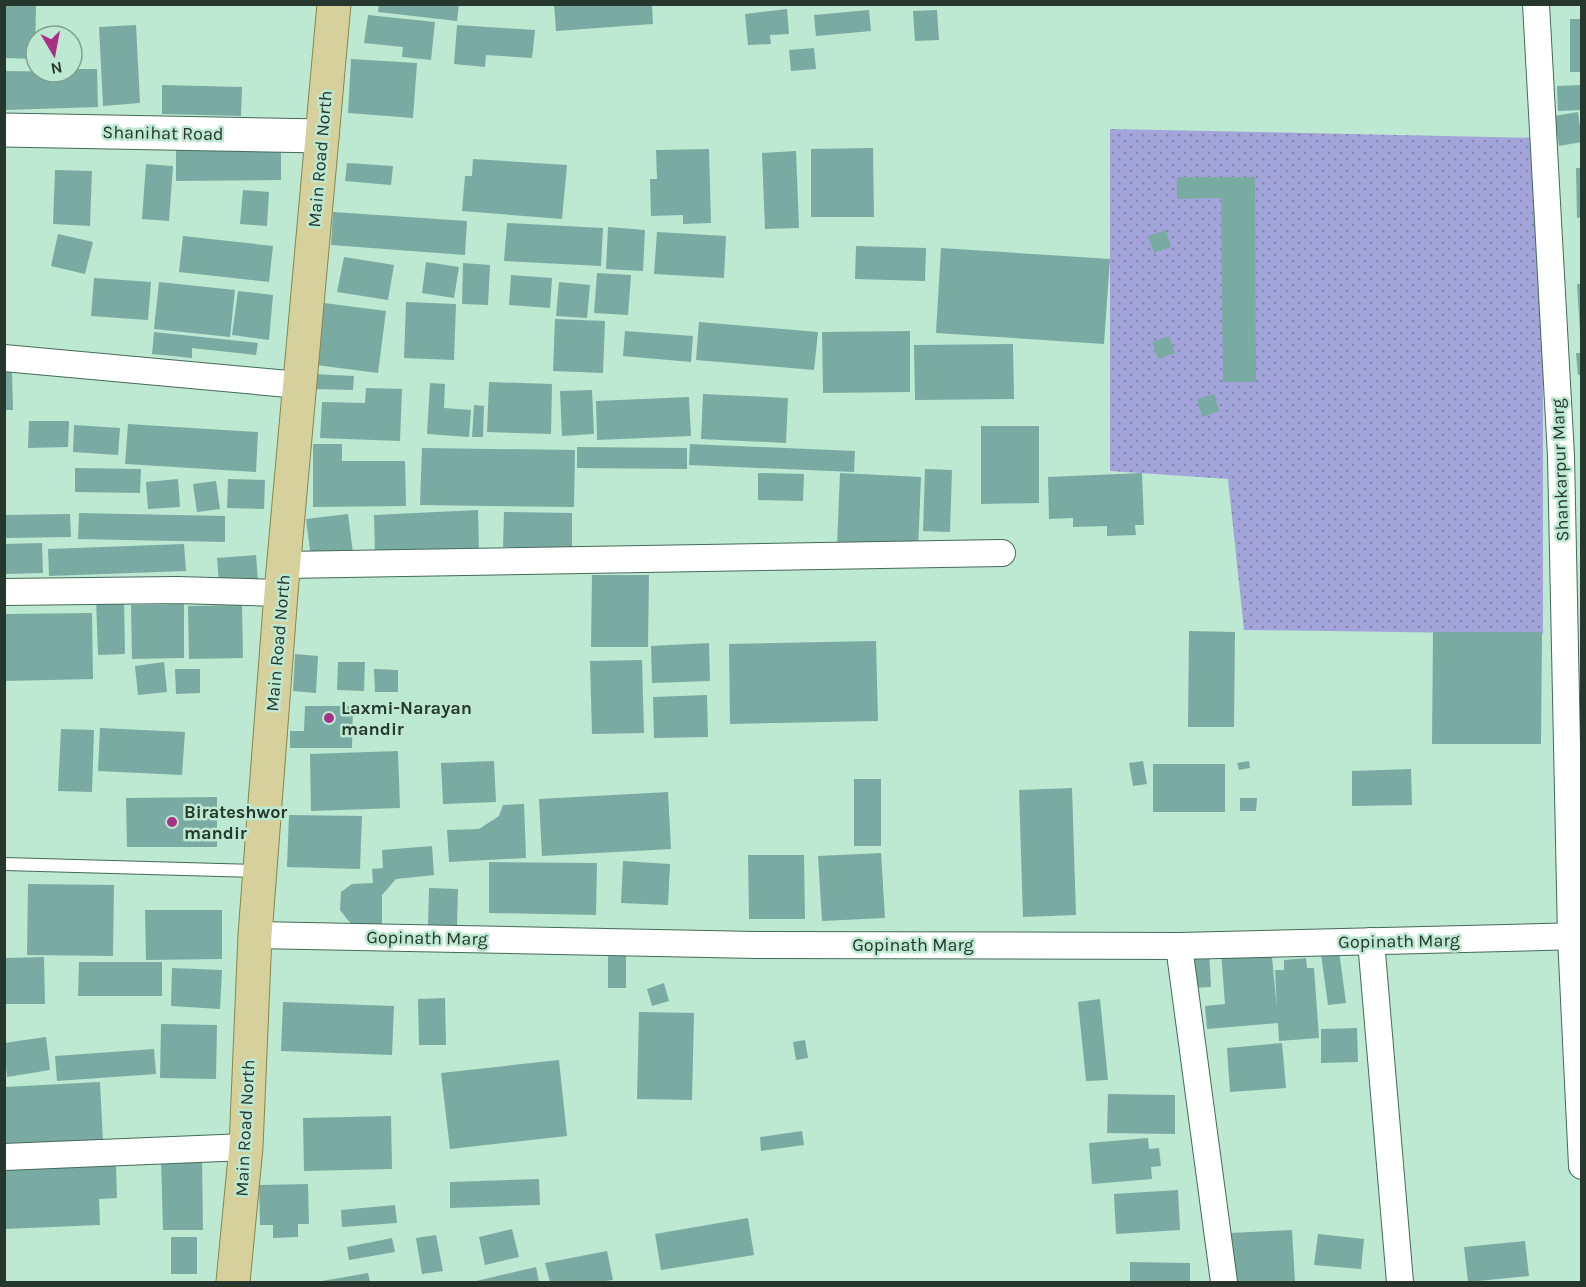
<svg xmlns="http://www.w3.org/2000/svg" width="1586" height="1287" font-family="Karla,sans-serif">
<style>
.park{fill:url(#park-dots)}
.building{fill:#7aaba2}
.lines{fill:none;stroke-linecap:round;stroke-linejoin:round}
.lane-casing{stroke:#446b58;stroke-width:14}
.street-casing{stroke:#446b58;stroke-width:28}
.secondary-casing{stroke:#446b58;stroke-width:35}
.primary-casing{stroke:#87864b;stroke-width:35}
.lane{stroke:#fff;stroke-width:12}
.street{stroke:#fff;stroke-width:26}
.secondary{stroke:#fff;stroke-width:33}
.primary{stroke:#d6d09c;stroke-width:33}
.poi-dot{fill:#a93085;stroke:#bde8d2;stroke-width:2}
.labels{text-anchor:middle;stroke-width:5;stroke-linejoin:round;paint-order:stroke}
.street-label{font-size:18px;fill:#26372e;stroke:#bde8d2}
.poi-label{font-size:18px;font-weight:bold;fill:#26372e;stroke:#bde8d2;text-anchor:start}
</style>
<defs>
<pattern id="park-dots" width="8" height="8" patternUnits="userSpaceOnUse" patternTransform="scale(1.5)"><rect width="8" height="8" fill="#a3a5da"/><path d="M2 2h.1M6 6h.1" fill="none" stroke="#8587b1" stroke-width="1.8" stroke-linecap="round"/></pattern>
</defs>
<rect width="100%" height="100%" fill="#bde8d2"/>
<polygon class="park" points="1110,129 1543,138 1543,634 1244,630 1228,479 1110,471"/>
<g class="building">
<polygon points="4,4 36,4 35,59 4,58"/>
<polygon points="379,4 459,4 457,21 378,12"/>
<polygon points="554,4 652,4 653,24 556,31"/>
<polygon points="787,9 789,34 770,35 771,44 748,45 745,14"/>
<polygon points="869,10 871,31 816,36 814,15"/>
<polygon points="937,10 939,40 915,41 913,11"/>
<polygon points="368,15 435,22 431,60 402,57 403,47 364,43"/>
<rect x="1570" y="19" width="12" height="53"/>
<polygon points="136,25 140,103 103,106 99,27"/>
<polygon points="457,25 535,30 532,58 486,55 485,67 454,64"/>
<polygon points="814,48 816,69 791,71 789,50"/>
<polygon points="351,59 417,63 413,118 348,113"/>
<polygon points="72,69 97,69 98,107 5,110 5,71 72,72"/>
<polygon points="162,85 242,87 241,116 162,114"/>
<polygon points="1582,85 1582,110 1558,111 1557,86"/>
<polygon points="1578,112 1582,142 1559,146 1554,116"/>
<polygon points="176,145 281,145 281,180 176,181"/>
<polygon points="873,148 874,217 811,217 811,149"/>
<polygon points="709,149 711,223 683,224 683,215 651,216 650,179 657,179 656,150"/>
<polygon points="796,151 799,228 765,229 762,153"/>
<polygon points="473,159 567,165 562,219 462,211 465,176 472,176"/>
<polygon points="347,163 393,166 391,185 345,181"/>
<polygon points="146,164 173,166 169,221 142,219"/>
<polygon points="1576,168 1582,168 1582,217 1577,218"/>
<polygon points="55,170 92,171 90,226 53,224"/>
<polygon points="1177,177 1255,177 1256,382 1223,382 1221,198 1177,199"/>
<polygon points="243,190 269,192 267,226 240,224"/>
<polygon points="333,212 467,221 465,255 331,245"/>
<polygon points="507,223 603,228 601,266 504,261"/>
<polygon points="608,227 645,230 643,271 606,269"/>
<polygon points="1166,230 1171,247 1154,253 1148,236"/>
<polygon points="657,232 726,236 724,278 654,274"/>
<polygon points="58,234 93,242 85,274 51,266"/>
<polygon points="183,236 273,246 269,282 179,272"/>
<polygon points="856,246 926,248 925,281 855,279"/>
<polygon points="941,248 1110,259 1104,344 936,333"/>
<polygon points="344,257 394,265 388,300 337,292"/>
<polygon points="426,262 459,267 454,298 422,293"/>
<polygon points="463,263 490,265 488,305 462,304"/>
<polygon points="597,273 631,275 628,315 594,313"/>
<polygon points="511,275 552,278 550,308 509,305"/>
<polygon points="94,278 151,282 148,320 91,316"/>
<polygon points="159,282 235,290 230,337 154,329"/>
<polygon points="559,282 590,285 587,318 556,316"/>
<polygon points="1577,284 1582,284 1582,332 1580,332"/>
<polygon points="238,291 273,295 269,340 232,335"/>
<polygon points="406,302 456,304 454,360 404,358"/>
<polygon points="324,303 386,311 378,373 316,365"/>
<polygon points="555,319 605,321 603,373 553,371"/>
<polygon points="699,322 818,332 814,370 696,360"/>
<polygon points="625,331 693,336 691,362 623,356"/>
<polygon points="910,331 910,392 823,393 822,332"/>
<polygon points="154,332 258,343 256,355 192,348 192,358 152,354"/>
<polygon points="1169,336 1175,353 1158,359 1152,342"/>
<polygon points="1013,344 1014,399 915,400 914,345"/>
<polygon points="1576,353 1582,353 1582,375 1578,375"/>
<polygon points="5,371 12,371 13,410 5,410"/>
<polygon points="313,374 354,376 353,390 313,389"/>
<polygon points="489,382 552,384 551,434 487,432"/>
<polygon points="430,383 445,384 444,408 471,410 469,437 427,434"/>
<polygon points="366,388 402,389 400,441 320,438 322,402 365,403"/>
<polygon points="592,390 594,434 562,436 560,391"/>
<polygon points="703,394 788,398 786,443 701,439"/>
<polygon points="1214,394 1219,411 1202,417 1197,399"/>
<polygon points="689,397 691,436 597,440 596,401"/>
<polygon points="474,405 484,406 483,437 472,437"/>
<polygon points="29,421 69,421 68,447 28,448"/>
<polygon points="128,424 258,432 256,472 125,464"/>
<polygon points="74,425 120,428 118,455 73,452"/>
<polygon points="981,426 1039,426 1039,503 981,504"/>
<polygon points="313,444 342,444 342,461 405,461 406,506 313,507"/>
<polygon points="690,444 855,451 854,472 689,465"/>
<polygon points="577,447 687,448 687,469 577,468"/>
<polygon points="422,448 575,450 574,507 420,505"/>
<polygon points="75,468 141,469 140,493 75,492"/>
<polygon points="925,469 952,470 950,532 923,531"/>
<polygon points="758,473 804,474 803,501 758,500"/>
<polygon points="840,473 921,477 918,550 837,546"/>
<polygon points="1142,473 1144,525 1135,525 1136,535 1107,536 1107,526 1073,527 1073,518 1049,519 1048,477"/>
<polygon points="178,479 180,507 148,509 146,482"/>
<polygon points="228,479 265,480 264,509 227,508"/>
<polygon points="216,481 220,509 197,512 193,484"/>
<polygon points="478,510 479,552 375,556 374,515"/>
<polygon points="504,512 572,513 572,548 503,547"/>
<polygon points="79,513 225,516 225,542 78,539"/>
<polygon points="70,514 71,537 4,538 4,515"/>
<polygon points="348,514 353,553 311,558 306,519"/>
<polygon points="42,543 43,573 4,574 4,544"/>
<polygon points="184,544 186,571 49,576 48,549"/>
<polygon points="256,555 258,580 219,583 217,558"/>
<polygon points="592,575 649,575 648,647 591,647"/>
<polygon points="124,598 125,654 98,655 96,599"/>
<polygon points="184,604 184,658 132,659 131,605"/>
<polygon points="242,605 243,658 189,659 188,606"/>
<polygon points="92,613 93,679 4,681 4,614"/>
<polygon points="1189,631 1235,632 1234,727 1188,727"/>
<polygon points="1433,632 1542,632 1541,744 1432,744"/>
<polygon points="876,641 878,721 730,724 729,644"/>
<polygon points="709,643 710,681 652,683 651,646"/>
<polygon points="295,654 318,656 316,693 293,691"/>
<polygon points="642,660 644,733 592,734 590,661"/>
<polygon points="164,662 167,692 138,695 135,666"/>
<polygon points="338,662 365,662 364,691 337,690"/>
<polygon points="175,669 200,669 200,693 176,694"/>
<polygon points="374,669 398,670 398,692 375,692"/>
<polygon points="707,695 708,737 654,738 653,697"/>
<polygon points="305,706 353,706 352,748 290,748 290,731 304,731"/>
<polygon points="100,728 185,732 182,775 98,771"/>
<polygon points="61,729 94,730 92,792 58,791"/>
<polygon points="398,751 400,808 311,811 310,754"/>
<polygon points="494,761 496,802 443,804 441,763"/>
<polygon points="1143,761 1147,784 1133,786 1129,763"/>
<polygon points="1249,761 1250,768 1239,770 1237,763"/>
<rect x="1153" y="764" width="72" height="48"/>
<polygon points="1411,769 1412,805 1352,806 1352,771"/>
<rect x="854" y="779" width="27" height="67"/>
<polygon points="1072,788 1076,915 1023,917 1019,790"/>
<polygon points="668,792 671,849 542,856 539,799"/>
<polygon points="217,797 217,847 127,847 126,798"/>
<polygon points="1240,798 1257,798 1256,811 1240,811"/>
<polygon points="524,804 526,858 449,862 447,830 479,829 499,816 503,805"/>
<polygon points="289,815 362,816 360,869 287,867"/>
<polygon points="432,846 434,875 396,879 382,895 382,924 351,924 340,910 341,892 352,884 373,883 372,869 383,868 382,850"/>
<polygon points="881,853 885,918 822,921 818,856"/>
<polygon points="748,855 804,855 805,919 749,919"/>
<polygon points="623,861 670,864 668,905 621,903"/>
<polygon points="489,862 597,863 596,915 489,913"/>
<polygon points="28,884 114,885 113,956 27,955"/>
<polygon points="429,888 458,889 457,926 428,926"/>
<polygon points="145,910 222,910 222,959 146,960"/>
<polygon points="1271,947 1277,1009 1275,970 1284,970 1284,960 1306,958 1307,968 1314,968 1319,1038 1279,1041 1278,1023 1207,1029 1205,1006 1225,1004 1221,952"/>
<polygon points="1209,949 1211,987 1192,988 1189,950"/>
<polygon points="1339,951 1346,1003 1328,1005 1321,954"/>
<rect x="608" y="955" width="18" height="33"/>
<polygon points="44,957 45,1004 4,1004 4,958"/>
<polygon points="79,962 162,962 162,996 78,996"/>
<polygon points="172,968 222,970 220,1009 171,1006"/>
<polygon points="664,983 669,1001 652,1006 647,989"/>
<polygon points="445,998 446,1045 419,1045 418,999"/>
<polygon points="1100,999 1108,1080 1086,1081 1078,1002"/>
<polygon points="283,1002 394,1006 392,1055 281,1051"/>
<polygon points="639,1012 694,1013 692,1100 637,1099"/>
<polygon points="161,1024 217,1025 216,1079 160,1078"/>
<polygon points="1357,1028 1358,1062 1321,1063 1321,1029"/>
<polygon points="46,1037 50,1070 7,1077 4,1043"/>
<polygon points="805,1040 808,1058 796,1060 793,1042"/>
<polygon points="1282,1043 1286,1088 1230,1092 1227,1048"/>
<polygon points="154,1049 156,1074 57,1081 55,1056"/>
<polygon points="559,1060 567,1136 450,1149 441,1073"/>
<polygon points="100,1082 103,1142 4,1147 4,1087"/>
<polygon points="1108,1094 1175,1095 1175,1134 1107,1133"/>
<polygon points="391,1116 392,1169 304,1171 303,1118"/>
<polygon points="802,1131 804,1145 761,1151 760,1137"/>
<polygon points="1148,1138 1149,1149 1159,1148 1161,1166 1151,1167 1152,1179 1092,1184 1089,1143"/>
<polygon points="202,1157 203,1230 163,1230 161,1159"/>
<polygon points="116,1165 117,1198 99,1199 100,1225 5,1229 4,1169"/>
<polygon points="539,1179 540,1205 450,1208 450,1182"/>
<polygon points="308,1184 309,1224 298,1224 298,1237 273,1238 273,1225 260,1225 259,1185"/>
<polygon points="1178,1190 1180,1230 1116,1234 1114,1194"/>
<polygon points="395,1205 397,1223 342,1227 341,1210"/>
<polygon points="748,1218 754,1255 661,1270 655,1234"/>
<polygon points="512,1229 519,1257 485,1265 479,1237"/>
<polygon points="1292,1230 1295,1282 1231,1282 1229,1233"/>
<polygon points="1318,1234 1364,1239 1361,1269 1314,1265"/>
<polygon points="436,1235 443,1271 422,1274 416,1238"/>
<rect x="171" y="1237" width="26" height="37"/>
<polygon points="392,1238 395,1252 349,1260 347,1247"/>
<polygon points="1525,1241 1529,1276 1468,1282 1464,1247"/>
<polygon points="607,1251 613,1280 598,1282 550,1282 545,1263"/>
<polygon points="1130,1262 1190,1263 1190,1282 1130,1282"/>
<polygon points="536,1267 539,1282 472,1282"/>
<polygon points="368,1273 370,1282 322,1282 322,1281"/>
</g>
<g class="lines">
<defs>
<polyline id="lane" points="4,864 259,871"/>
<g id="street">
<polyline points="1536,4 1561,456 1571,937 1582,1166"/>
<polyline points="4,358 299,385"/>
<polyline points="284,565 1002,553"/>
<polyline points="4,592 177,590 281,593"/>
<polyline points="255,935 756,945 1179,946 1582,936"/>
<polyline points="1371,941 1400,1282"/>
<polyline points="1179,946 1224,1282"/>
<polyline points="4,1157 246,1147"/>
</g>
<polyline id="secondary" points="4,130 322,136"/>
<polyline id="primary" points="233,1282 246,1147 255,935 281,593 334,4"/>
</defs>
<use href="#lane" class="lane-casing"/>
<use href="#street" class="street-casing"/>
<use href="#secondary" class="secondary-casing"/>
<use href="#primary" class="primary-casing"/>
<use href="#lane" class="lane"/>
<use href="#street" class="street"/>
<use href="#secondary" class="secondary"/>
<use href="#primary" class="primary"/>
</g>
<g class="poi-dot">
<circle cx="329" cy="718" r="6"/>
<circle cx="172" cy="822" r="6"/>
</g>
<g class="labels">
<g class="street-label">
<text transform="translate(163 133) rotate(1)" y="6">Shanihat Road</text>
<text transform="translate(320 159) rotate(-85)" y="6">Main Road North</text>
<text transform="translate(1560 470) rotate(-92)" y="6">Shankarpur Marg</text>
<text transform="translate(278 643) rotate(-85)" y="6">Main Road North</text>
<text transform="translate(427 938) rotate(1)" y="6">Gopinath Marg</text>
<text transform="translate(1399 941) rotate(-1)" y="6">Gopinath Marg</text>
<text x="913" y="951">Gopinath Marg</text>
<text transform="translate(245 1128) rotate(-87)" y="6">Main Road North</text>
</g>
<g class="poi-label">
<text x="341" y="714">Laxmi-Narayan<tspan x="341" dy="21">mandir</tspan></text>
<text x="184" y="818">Birateshwor<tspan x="184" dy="21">mandir</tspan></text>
</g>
</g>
<rect width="1586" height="1287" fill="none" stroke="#26372e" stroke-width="12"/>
<g transform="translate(54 54) rotate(170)"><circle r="28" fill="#bde8d2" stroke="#81a190" stroke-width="1.5"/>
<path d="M0-4.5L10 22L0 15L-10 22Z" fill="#a93085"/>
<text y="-9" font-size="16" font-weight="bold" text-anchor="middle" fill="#26372e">N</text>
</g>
</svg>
